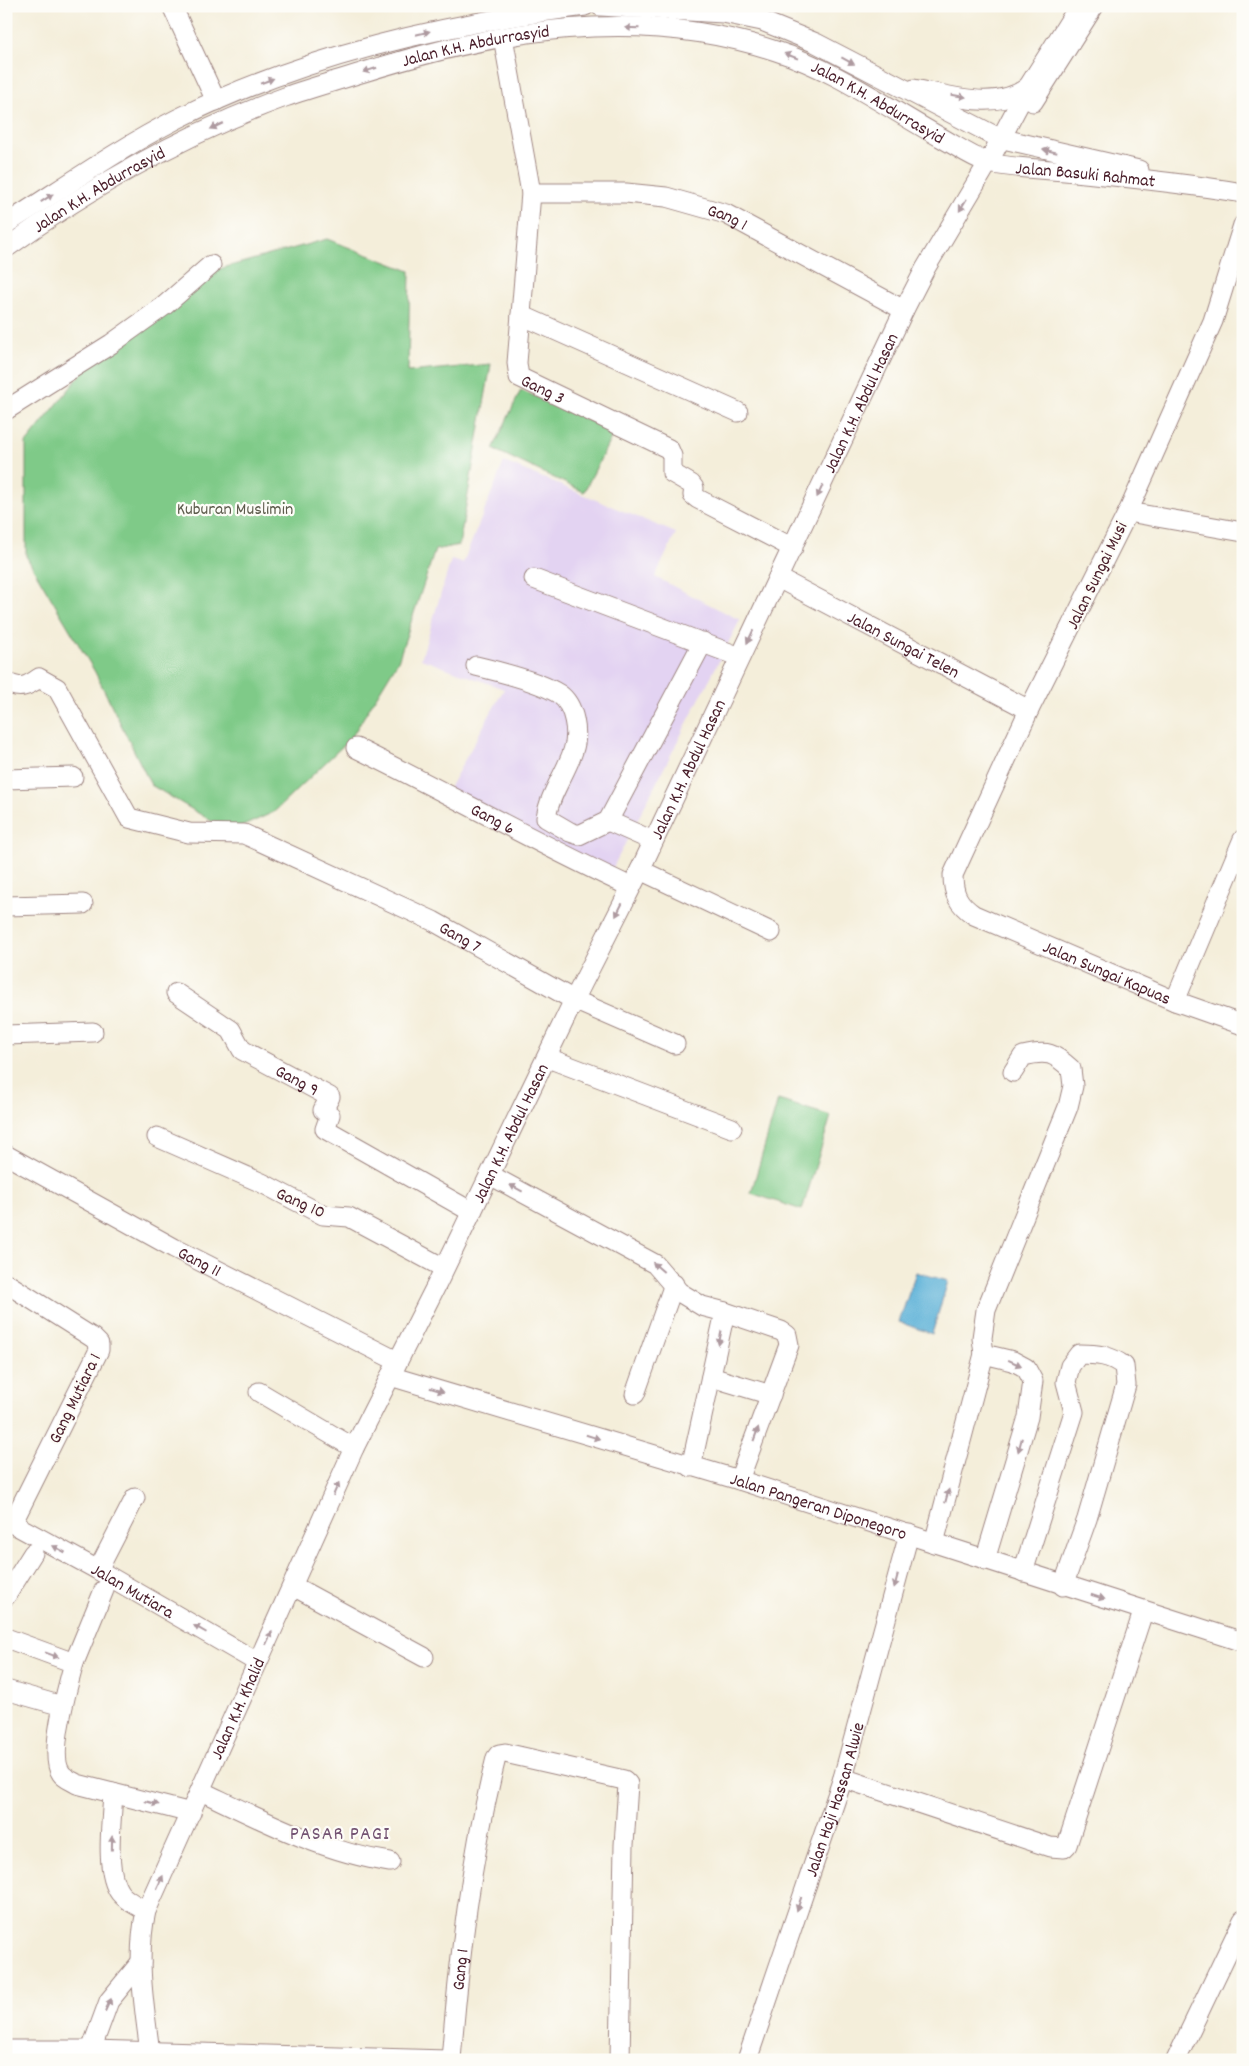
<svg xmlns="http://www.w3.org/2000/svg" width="1249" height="2066" font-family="Dekko,sans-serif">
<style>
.built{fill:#e3d3f2}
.green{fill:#7fca88;stroke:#64745a}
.water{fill:#5ab0d7;stroke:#526881}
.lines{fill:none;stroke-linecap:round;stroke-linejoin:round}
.minor-casing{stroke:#9f8682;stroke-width:21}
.minor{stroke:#fff;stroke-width:19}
.oneway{fill:#ae9aa0}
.labels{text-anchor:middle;stroke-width:4.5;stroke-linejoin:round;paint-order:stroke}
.street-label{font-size:18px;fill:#4a1f2b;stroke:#fdfcf7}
.park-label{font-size:18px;fill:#5d5b4c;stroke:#fdfcf7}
.quarter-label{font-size:20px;letter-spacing:1px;fill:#745473;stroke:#fdfcf7}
</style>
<rect width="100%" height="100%" fill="#fdfcf7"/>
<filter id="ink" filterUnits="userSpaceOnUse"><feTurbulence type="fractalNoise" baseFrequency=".02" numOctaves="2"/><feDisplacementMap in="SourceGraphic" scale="10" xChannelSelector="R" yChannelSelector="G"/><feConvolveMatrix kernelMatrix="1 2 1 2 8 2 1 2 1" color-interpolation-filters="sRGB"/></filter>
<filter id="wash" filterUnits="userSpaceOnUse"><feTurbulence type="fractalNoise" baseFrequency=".0096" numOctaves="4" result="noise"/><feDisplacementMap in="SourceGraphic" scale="20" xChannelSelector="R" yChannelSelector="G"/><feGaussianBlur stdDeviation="1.12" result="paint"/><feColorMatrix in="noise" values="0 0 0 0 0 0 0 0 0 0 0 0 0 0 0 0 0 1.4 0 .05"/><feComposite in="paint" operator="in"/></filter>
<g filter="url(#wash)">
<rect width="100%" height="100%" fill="#f4eeda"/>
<polygon class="built" points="504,462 676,533 655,577 740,620 608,877 447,792 504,689 421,659 451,560 463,563"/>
<g class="green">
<polygon points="327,239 410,271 408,372 491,364 459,545 435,550 398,661 351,738 274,812 230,832 151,785 95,672 26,556 26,443 102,348 201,274"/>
<polygon points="521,390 614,432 584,492 493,449"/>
<polygon points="778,1100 831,1116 802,1210 751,1193"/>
</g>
<polygon class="water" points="916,1272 948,1281 932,1334 899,1322"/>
</g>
<g filter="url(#ink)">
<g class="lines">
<defs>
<g id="minor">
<polyline points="172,6 216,101"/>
<polyline points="600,6 723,13 762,21 816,43 999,138 1139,170"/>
<path id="s1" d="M 503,37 L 531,193 L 517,363 L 519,377 L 669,449 L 672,456 L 672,473 L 691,484 L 694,488 L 693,495 L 698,499 L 793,548"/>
<path d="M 914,89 C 949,95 997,112 1028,87"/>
<polyline points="1033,102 1094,6"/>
<path id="s2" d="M 531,193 L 626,193 L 666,197 L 726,214 L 904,310"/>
<path d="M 6,224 C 63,188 118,149 177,119 C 302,56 447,23 585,6"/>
<path id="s3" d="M 1243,225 L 1213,321 L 1128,512 L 1029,710 L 953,875 C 953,894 958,904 974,915 L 1175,1001 L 1243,1025"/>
<path id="s4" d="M 6,248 C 91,187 186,133 285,97 C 310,88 336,81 361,73 C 497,30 637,5 776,51 C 836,70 886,107 940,137 C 955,145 971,157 987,162 C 1003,168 1046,169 1065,171 C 1125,177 1184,183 1243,193"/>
<polyline points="521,315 738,412"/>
<polyline points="6,410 111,344 164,306 211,265"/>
<polyline points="1128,512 1243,532"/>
<path id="s5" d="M 778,578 L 1029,710"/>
<polyline points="534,579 740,657"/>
<path d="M 476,666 C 497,671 541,682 559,694 C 575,705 579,734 573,751 C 566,773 549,795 546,818 L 570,832 L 579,835 L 608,821 L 703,642"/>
<path id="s6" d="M 6,681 C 18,691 28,686 39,678 L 57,688 L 129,818 L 189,833 L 244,834 L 433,921 L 574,1000 L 675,1044"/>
<path id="s7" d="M 356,748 C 448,793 538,844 631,887"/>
<polyline points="6,779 73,777"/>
<polyline points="608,821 653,841"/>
<polyline points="640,870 771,932"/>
<polyline points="6,906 83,904"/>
<path id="s8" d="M 176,993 L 231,1030 L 242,1050 L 330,1097 L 323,1110 L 330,1115 L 325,1129 L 472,1212"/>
<polyline points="1175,1001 1243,839"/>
<polyline points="6,1035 93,1032"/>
<polyline points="548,1058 732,1128"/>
<polyline points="157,1137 262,1183 323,1215 349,1217 444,1268"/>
<path id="s9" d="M 6,1155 L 174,1248 L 397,1361"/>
<polyline points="490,1175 655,1264 679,1292 702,1306 725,1312"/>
<polyline points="6,1283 93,1338 99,1344 99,1350 12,1524"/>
<path d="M 984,1354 L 982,1338 L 986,1310 L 1068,1107 L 1073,1086 L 1071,1069 C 1054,1053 1048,1050 1023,1056 L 1013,1072"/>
<path id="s10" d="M 390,1376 L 739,1480 L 1243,1642"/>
<polyline points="711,1377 771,1395"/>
<polyline points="259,1392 354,1448"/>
<polyline points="635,1394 674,1284"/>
<polyline points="691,1467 725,1312 781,1331 787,1335 789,1345 739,1480"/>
<path id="s11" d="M 6,1520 L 98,1570 L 257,1662"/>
<polyline points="934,1543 984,1354 1013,1361 1026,1368 1033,1381 1028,1417 985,1560"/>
<polyline points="98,1570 135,1498"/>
<path d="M 1023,1572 L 1074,1412 L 1066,1382 L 1070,1366 L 1079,1354 C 1097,1354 1110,1355 1124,1366 L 1126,1385 L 1087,1519 L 1063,1586"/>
<polyline points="293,1586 424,1657"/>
<polyline points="6,1596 33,1553"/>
<path d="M 6,1638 L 74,1663 C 68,1685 48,1755 61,1773 C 64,1778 72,1781 77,1784 L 191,1813"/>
<polyline points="74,1663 104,1590"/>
<polyline points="6,1690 62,1706"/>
<polyline points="843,1778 1050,1847 1064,1848 1067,1845 1143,1612"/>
<path d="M 201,1791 C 262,1820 323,1852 390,1862"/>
<path d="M 113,1793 C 112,1819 104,1872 120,1893 C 126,1901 138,1906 146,1911"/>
<polyline points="6,2050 91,2050 447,2060"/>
<polyline points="91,2050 109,2001 141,1962"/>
<path id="s12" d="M 151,2060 C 145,2011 135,1960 146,1911 L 354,1448 L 437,1284 L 574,1000 L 640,870 L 904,310 L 925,269 L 988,163 L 1028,87 L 1079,6"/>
<path id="s13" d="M 451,2060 C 459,1959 471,1857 496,1758 L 499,1754 L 505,1753 L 624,1780 L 628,1784 L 624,1845 L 620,2060"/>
<path id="s14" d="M 747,2060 L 843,1778 L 909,1534"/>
<polyline points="1176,2060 1243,1920"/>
</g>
</defs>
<use href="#minor" class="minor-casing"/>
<use href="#minor" class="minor"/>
</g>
<defs><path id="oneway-solid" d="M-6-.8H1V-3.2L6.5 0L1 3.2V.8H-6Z" transform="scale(1.25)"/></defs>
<g class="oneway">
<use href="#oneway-solid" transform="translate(632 28) rotate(-178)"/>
<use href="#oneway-solid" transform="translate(423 33) rotate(-14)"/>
<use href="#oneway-solid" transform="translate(791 56) rotate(-159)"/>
<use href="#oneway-solid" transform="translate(848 61) rotate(28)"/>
<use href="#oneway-solid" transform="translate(370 70) rotate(162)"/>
<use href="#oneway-solid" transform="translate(267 81) rotate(-21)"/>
<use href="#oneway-solid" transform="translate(959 96) rotate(9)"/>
<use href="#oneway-solid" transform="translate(217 126) rotate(155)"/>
<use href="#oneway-solid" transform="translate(1050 151) rotate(-167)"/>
<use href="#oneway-solid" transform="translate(47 198) rotate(-33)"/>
<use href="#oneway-solid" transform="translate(963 205) rotate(121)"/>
<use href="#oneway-solid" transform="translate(820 491) rotate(115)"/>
<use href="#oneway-solid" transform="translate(750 637) rotate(116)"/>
<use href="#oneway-solid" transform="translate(619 910) rotate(117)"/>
<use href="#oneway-solid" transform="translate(516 1188) rotate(-152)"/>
<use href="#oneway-solid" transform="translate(658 1267) rotate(-139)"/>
<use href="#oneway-solid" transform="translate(720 1338) rotate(102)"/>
<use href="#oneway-solid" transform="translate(1015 1363) rotate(24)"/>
<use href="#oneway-solid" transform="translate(437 1390) rotate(17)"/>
<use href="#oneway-solid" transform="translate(756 1434) rotate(-70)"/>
<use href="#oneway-solid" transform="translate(593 1437) rotate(17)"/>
<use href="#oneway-solid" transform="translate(1020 1445) rotate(105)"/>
<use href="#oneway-solid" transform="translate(336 1489) rotate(-66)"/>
<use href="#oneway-solid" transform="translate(947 1496) rotate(-75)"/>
<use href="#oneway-solid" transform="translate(59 1549) rotate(-152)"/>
<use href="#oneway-solid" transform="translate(896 1581) rotate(105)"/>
<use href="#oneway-solid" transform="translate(1098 1597) rotate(18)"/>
<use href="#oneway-solid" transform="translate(200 1629) rotate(-150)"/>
<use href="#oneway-solid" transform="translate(269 1638) rotate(-65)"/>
<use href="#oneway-solid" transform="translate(52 1655) rotate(20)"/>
<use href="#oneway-solid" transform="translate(152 1803) rotate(15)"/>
<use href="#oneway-solid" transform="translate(112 1843) rotate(-89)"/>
<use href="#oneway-solid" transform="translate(160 1882) rotate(-65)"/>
<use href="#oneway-solid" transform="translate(799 1904) rotate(108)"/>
<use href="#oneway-solid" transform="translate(108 2005) rotate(-65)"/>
</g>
</g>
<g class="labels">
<g class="street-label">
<text dy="6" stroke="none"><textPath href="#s4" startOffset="516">Jalan K.H. Abdurrasyid</textPath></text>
<text dy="6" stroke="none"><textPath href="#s4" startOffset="935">Jalan K.H. Abdurrasyid</textPath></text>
<text dy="6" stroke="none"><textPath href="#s4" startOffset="1159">Jalan Basuki Rahmat</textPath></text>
<text dy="6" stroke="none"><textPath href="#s4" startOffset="110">Jalan K.H. Abdurrasyid</textPath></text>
<text dy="6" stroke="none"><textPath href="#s2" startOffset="200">Gang 1</textPath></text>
<text dy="6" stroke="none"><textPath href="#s1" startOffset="370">Gang 3</textPath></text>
<text dy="6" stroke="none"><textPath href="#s12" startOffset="1819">Jalan K.H. Abdul Hasan</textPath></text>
<text transform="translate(1096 575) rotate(-64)" y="6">Jalan Sungai Musi</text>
<text dy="6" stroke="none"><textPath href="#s5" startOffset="142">Jalan Sungai Telen</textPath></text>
<text dy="6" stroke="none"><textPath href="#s12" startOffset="1414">Jalan K.H. Abdul Hasan</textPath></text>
<text dy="6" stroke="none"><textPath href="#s7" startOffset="154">Gang 6</textPath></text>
<text dy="6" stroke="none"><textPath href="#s6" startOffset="562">Gang 7</textPath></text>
<text dy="6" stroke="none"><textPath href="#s3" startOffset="905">Jalan Sungai Kapuas</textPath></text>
<text dy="6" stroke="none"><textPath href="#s8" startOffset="152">Gang 9</textPath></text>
<text dy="6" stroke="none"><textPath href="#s12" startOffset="1009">Jalan K.H. Abdul Hasan</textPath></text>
<text transform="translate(301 1202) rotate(24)" y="6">Gang 10</text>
<text dy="6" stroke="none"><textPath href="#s9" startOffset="221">Gang 11</textPath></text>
<text transform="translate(74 1398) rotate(-64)" y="6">Gang Mutiara 1</text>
<text dy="6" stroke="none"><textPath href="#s10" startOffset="448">Jalan Pangeran Diponegoro</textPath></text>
<text dy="6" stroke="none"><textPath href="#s11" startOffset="145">Jalan Mutiara</textPath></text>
<text dy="6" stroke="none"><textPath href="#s12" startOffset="372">Jalan K.H. Khalid</textPath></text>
<text dy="6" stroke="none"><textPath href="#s14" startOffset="275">Jalan Haji Hassan Alwie</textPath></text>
<text dy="6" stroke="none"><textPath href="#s13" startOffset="91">Gang 1</textPath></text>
</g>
<g class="park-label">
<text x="235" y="514">Kuburan Muslimin</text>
</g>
<g class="quarter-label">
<text x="340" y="1839">PASAR PAGI</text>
</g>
</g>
<rect width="1249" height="2066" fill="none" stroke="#fdfcf7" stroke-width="25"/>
</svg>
